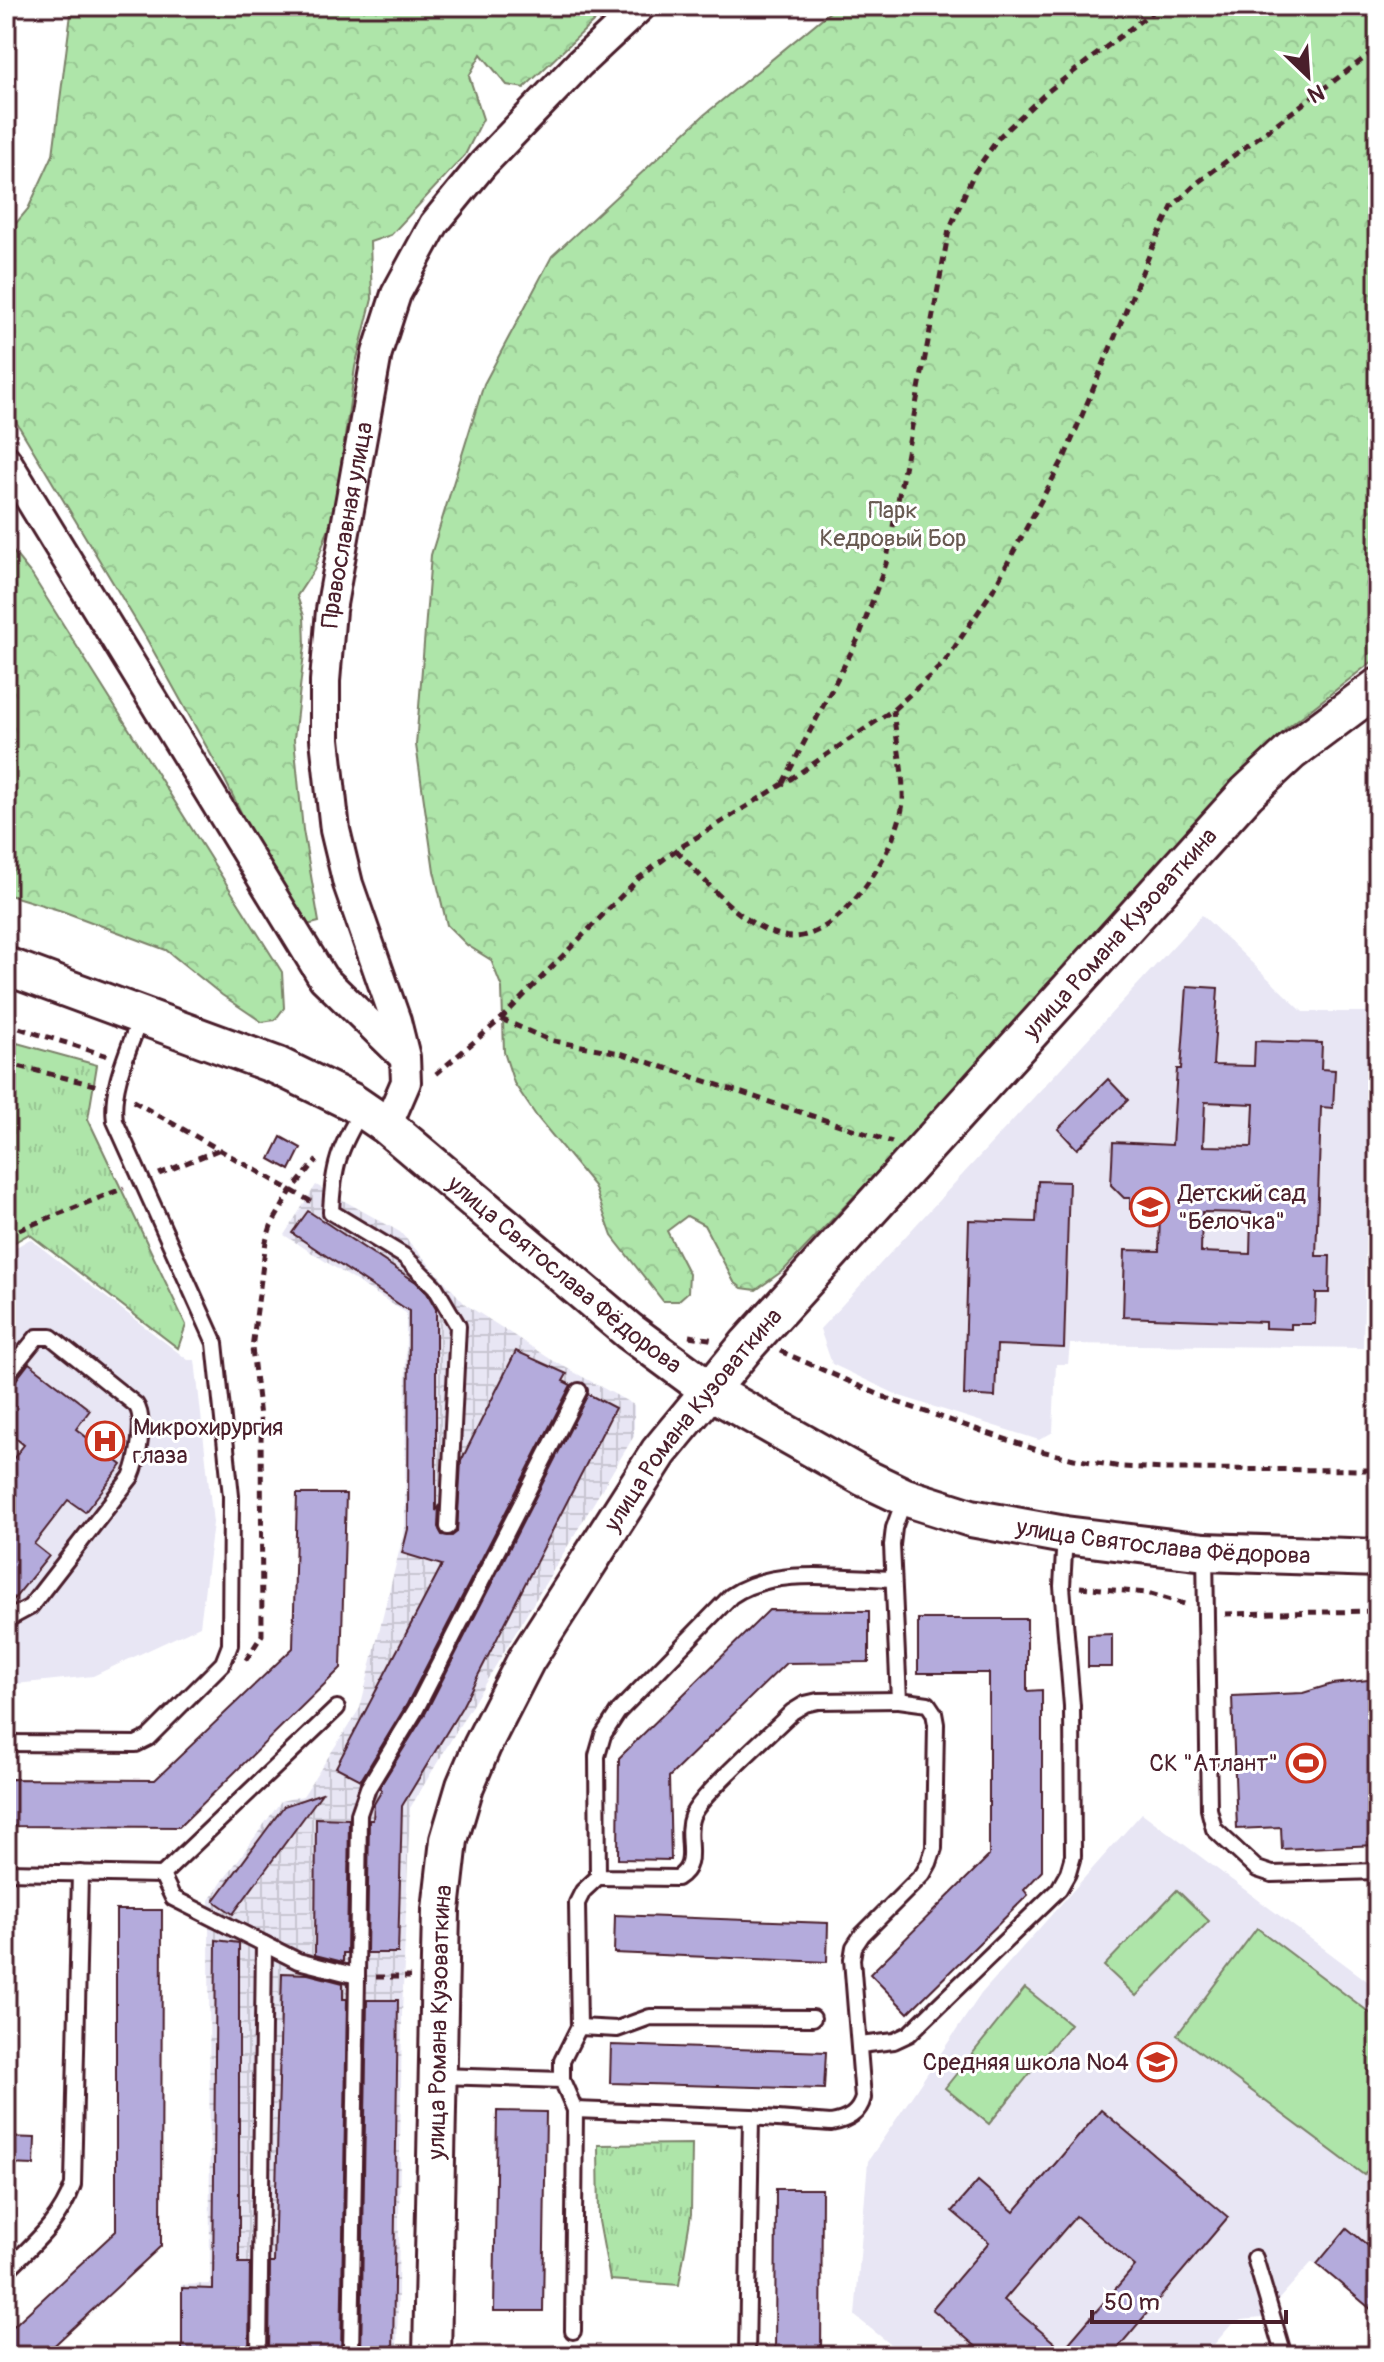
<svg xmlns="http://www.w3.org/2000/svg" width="1384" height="2362" font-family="Pangolin,sans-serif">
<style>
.built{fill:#e8e6f4}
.industrial{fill:url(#industrial-grid)}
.grass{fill:url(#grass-tufts);stroke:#7c826a;stroke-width:2}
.forest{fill:url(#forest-crowns);stroke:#7c826a;stroke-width:2}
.garden{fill:#aee5a9;stroke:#7c826a;stroke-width:2}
.building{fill:#b4abdc;stroke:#4a1f2b;stroke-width:2;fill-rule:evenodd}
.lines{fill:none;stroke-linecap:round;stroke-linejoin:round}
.service-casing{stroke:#4a1f2b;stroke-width:20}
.minor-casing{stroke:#4a1f2b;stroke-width:34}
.tertiary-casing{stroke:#4a1f2b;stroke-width:42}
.path{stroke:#4a1f2b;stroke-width:5;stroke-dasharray:8 6;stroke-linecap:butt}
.service{stroke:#fff;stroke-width:14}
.minor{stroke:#fff;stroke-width:28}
.tertiary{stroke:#fff;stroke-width:36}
.labels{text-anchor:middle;stroke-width:6;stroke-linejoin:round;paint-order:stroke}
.park-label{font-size:24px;fill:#685a51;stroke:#fff}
.street-label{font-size:24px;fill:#4a1f2b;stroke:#fff}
.poi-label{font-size:24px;fill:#4a1f2b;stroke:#fff;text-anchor:start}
</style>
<defs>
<pattern id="industrial-grid" width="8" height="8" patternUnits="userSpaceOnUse" patternTransform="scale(2)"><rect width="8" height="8" fill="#e8e6f4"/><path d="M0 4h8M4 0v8" fill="none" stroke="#c8c5d1"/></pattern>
<pattern id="grass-tufts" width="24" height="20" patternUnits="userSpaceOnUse" patternTransform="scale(2)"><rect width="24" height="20" fill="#aee5a9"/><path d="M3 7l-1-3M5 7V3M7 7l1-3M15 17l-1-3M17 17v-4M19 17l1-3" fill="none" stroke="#97c492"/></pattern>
<pattern id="forest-crowns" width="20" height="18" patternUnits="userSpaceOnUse" patternTransform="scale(2)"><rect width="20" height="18" fill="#aee5a9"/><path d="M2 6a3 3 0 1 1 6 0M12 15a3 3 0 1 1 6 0" fill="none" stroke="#97c492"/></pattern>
</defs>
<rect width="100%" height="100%" fill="#fff"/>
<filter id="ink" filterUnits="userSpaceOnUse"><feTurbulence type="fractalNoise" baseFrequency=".0125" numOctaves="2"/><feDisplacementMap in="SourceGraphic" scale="16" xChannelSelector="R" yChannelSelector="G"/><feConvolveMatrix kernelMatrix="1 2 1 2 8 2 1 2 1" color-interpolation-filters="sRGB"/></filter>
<g filter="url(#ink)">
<g class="built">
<polygon points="1202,915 1303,1012 1378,1012 1378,1073 1369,1086 1363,1348 1070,1344 1068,1364 1056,1364 1053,1432 1039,1440 900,1396 832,1364 820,1329"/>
<polygon points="30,1239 188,1360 195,1360 213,1523 200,1626 93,1676 6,1685 6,1253"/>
<polygon points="1142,1813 1378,1989 1378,2254 1347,2229 1317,2264 1312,2262 1262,2318 1241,2320 1231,2325 1204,2356 905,2356 855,2316 868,2161 981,1994"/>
</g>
<polygon class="industrial" points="316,1185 400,1232 465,1304 552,1360 634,1405 634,1436 410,1808 402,2014 397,2356 181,2356 181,2285 210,2284 209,1900 281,1801 303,1796 360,1708 405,1528 406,1313 284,1235"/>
<g class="grass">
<polygon points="6,1040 97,1065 88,1119 186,1325 178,1348 29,1234 6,1247"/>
<polygon points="692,2144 691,2214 679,2285 610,2280 599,2221 598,2145"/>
</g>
<g class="forest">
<polygon points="72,6 610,6 524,88 507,85 481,54 469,76 483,119 465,155 391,235 370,242 372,299 355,367 334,513 314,570 297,596 304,616 305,645 294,739 303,830 319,922 303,926 276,883 225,780 145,636 6,405 6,235 28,209 53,155"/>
<polygon points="837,6 1378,6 1378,657 1287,728 1170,853 903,1145 784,1270 756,1290 742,1288 734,1282 704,1225 687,1216 667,1231 689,1274 688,1292 678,1301 663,1301 612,1236 594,1186 537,1117 514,1083 504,1052 502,988 491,960 467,945 447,925 434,871 416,745 431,555 484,384 552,256 704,115"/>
<polygon points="6,543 32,575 282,972 284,1008 275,1020 262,1022 222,995 166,950 62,911 6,894"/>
</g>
<g class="garden">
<polygon points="1177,1890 1209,1921 1136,1996 1104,1966"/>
<polygon points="1257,1928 1378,2019 1378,2155 1364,2175 1177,2035"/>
<polygon points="1025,1988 1070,2024 989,2124 945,2088"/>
</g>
<g class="building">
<path d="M 1187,986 L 1218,988 L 1213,1065 L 1254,1066 L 1255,1041 L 1322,1043 L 1321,1069 L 1335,1070 L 1333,1108 L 1321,1107 L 1316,1256 L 1330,1256 L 1329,1293 L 1316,1293 L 1315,1324 L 1291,1324 L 1291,1329 L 1265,1328 L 1265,1322 L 1123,1317 L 1125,1250 L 1159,1251 L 1160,1210 L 1130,1209 L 1130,1198 L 1124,1198 L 1111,1185 L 1113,1142 L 1172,1145 L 1177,1069 L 1181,1069 ZM 1205,1102 L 1254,1104 L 1252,1147 L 1203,1146 ZM 1202,1212 L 1251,1213 L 1250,1254 L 1201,1252 Z"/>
<polygon points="1108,1079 1128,1100 1077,1149 1058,1129"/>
<polygon points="281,1137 301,1148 290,1170 270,1159"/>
<polygon points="1038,1181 1069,1182 1064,1348 997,1345 995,1397 964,1395 969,1220 1036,1222"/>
<polygon points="308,1211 416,1282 427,1293 436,1309 436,1511 439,1505 438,1527 442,1535 452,1536 457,1532 461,1461 516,1351 567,1374 563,1381 571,1385 407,1704 361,1780 336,1767 442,1565 402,1553 408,1529 409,1311 292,1233"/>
<polygon points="29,1363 90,1410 76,1429 122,1465 85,1512 68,1500 34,1544 49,1556 6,1609 6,1468 24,1445 6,1430 6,1393"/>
<polygon points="588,1394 615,1408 462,1707 402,1806 398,1953 367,1953 369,1820 373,1820 374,1804 382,1790 379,1788 425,1714"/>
<polygon points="297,1494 346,1494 341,1668 179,1827 6,1826 6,1779 155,1780 293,1648"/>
<polygon points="769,1610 869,1611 869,1662 786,1663 669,1777 671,1860 618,1859 619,1758"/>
<polygon points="918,1619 1027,1619 1027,1691 1042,1690 1042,1871 1024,1890 1028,1895 908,2013 870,1974 989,1856 989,1673 918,1673"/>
<polygon points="1112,1634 1112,1667 1088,1667 1088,1635"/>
<polygon points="1368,1680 1378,1680 1378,1845 1282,1849 1281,1827 1237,1829 1232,1696 1303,1693 1332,1684"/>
<polygon points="322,1793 233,1914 214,1901 284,1806"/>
<polygon points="316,1818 349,1819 347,1953 343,1953 343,1962 315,1955"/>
<polygon points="116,1910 162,1910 161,2246 43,2356 6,2356 6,2333 116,2231"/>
<polygon points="615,1915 828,1923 827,1962 614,1953"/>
<polygon points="216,1940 239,1943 239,2263 250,2263 249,2356 182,2356 182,2288 213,2289"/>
<polygon points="282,1973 308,1974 343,1983 343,1999 347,1999 341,2356 269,2356 270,2263 274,2263"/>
<polygon points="367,2000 398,2000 393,2356 361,2356"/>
<polygon points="611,2045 826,2052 824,2089 610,2083"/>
<path d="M 1101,2110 L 1228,2217 L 1111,2356 L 987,2356 L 932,2309 L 989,2242 L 952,2211 L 978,2181 L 1014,2212 ZM 1076,2216 L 1135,2266 L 1063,2350 L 1004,2300 Z"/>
<polygon points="497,2111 546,2112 543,2311 494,2311"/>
<polygon points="7,2137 35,2138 34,2165 6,2164"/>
<polygon points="776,2189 822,2189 821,2356 775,2356"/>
<polygon points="1347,2228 1378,2254 1378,2315 1317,2264"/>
</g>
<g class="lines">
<defs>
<g id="service">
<path d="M 363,1109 C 339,1148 333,1166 331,1212 L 404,1256 L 435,1287 L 458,1326 L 448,1527"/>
<path d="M 6,1375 L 37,1337 L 51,1337 L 136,1405 C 146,1418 138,1462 131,1477 L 30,1607 L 6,1620"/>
<polyline points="1205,1553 1209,1809 1214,1829 1257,1869 1272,1874 1378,1871"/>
<path d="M 893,1579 C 842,1578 774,1566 731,1596 L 618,1712 L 603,1735 L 597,1756 L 598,1877 L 677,1878 C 701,1864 683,1839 692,1816 C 700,1795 772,1732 792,1712 L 805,1704 L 818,1701 L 899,1700"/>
<path d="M 6,1743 L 136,1744 L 148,1738 L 223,1663 L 230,1645 L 231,1496 L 215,1343 L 115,1121 C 110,1086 130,1048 141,1015"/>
<polyline points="6,1872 162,1875 337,1708"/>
<polyline points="162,1875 173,1898 298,1961 357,1976 351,2356"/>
<polyline points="357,1976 359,1814 368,1788 416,1709 579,1391"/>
<polyline points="579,2027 617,2029 650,2017 813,2018"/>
<polyline points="860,2045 894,2041 909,2034 1059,1889 1068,1873 1073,1856 1072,1706 1062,1586 1065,1536"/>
<polyline points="439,2076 562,2080 575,2110 751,2117 747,2356"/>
<polyline points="562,2080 562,2061 579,2027 577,1903 583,1891 598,1877"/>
<path d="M 751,2117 L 831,2123 C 847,2120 859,2114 863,2098 L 852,1959 L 854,1947 L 862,1935 L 923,1874 L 929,1863 L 934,1848 L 936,1724 L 934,1713 L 928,1704 L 899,1700 L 892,1545 L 894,1528 L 905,1497"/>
<polyline points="1255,2258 1284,2356"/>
<path d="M 6,2271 C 33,2244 60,2222 73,2185 L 80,1873"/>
<polyline points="573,2331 575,2110"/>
<polyline points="259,2356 264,1944"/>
</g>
<g id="minor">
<polyline points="6,460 323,978 404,1057"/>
<path id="s1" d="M 387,1126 L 406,1082 L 405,1057 L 396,1021 L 348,884 L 335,830 L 325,739 L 325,681 L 331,610 L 377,353 L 396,294 L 434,224 L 483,164 L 579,64 L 641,6"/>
</g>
<g id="tertiary">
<path id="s2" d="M 6,966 L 278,1066 L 352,1102 L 387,1126 L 629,1331 L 709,1390 L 865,1478 L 905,1497 L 971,1518 L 1065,1535 L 1205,1552 L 1378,1558"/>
<path id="s3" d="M 432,2356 L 441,1910 L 449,1840 L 465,1786 L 482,1746 L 526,1660 L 659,1452 L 748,1344 L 1247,793 L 1291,752 L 1378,687"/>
</g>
</defs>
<use href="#service" class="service-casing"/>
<use href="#minor" class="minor-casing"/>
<use href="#tertiary" class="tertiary-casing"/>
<g class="path">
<polyline points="783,783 859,637 886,564 949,230 974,173 1000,136 1047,92 1160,6"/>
<path d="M 676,850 C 706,880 739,926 784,936 C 838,948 900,846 903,801 C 904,772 896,739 893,710"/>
<polyline points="501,1019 549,1040 620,1053 892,1142"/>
<polyline points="6,1024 108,1056"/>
<polyline points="6,1063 98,1086"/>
<polyline points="436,1074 501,1019 639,878 676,850 783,784 893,710 944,663 993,590 1065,456 1153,246 1172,207 1197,183 1378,48"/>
<polyline points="133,1101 312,1202"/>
<polyline points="159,1174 218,1150"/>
<polyline points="6,1235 124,1188"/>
<polyline points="689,1336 715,1340"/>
<polyline points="780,1351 891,1400 1037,1450 1074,1459 1121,1467 1168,1469 1378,1470"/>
<polyline points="1080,1587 1147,1593 1188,1605"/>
<polyline points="1225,1614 1378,1611"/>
<polyline points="246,1660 262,1635 261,1426 252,1348 266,1241 271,1226 291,1191 317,1160"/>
<polyline points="376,1977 410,1977"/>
</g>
<use href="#service" class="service"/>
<use href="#minor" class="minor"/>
<use href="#tertiary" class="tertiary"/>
</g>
</g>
<defs>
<symbol id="school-ring" viewBox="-11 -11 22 22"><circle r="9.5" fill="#fff" stroke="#c8321e" stroke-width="1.5"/><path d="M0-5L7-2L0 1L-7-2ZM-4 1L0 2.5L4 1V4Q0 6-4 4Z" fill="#c8321e"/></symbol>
<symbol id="hospital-ring" viewBox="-11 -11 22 22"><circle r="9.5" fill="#fff" stroke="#c8321e" stroke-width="1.5"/><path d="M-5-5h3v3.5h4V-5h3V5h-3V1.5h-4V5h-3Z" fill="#c8321e"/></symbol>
<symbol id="stadium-ring" viewBox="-11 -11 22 22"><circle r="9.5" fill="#fff" stroke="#c8321e" stroke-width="1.5"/><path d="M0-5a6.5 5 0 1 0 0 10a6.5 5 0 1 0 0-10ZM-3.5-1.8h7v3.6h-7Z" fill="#c8321e"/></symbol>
</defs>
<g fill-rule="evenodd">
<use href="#school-ring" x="1128" y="1185" width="44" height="44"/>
<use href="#hospital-ring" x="83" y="1419" width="44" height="44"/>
<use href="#stadium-ring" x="1284" y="1741" width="44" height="44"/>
<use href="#school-ring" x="1135" y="2040" width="44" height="44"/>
</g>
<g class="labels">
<g class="park-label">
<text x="893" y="518">Парк<tspan x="893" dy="28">Кедровый Бор</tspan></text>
</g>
<g class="street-label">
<text dy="8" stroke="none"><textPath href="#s1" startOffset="618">Православная улица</textPath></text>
<text dy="8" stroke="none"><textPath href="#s3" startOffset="1654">улица Романа Кузоваткина</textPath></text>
<text dy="8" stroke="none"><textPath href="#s2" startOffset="646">улица Святослава Фёдорова</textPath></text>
<text dy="8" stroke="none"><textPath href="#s3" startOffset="1006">улица Романа Кузоваткина</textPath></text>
<text dy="8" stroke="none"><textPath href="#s2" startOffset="1318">улица Святослава Фёдорова</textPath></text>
<text dy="8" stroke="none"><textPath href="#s3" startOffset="334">улица Романа Кузоваткина</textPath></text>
</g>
<g class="poi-label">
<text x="1178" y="1201">Детский сад<tspan x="1178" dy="28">"Белочка"</tspan></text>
<text x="133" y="1435">Микрохирургия<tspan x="133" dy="28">глаза</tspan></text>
<text x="1278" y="1771" text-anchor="end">СК "Атлант"</text>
<text x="1129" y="2070" text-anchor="end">Средняя школа №4</text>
</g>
</g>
<rect width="1384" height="2362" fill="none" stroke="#fff" stroke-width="32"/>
<rect x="16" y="16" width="1352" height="2330" fill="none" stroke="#4a1f2b" stroke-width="3" filter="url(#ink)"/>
<g transform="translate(1308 76) rotate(155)" stroke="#ffffff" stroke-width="6" paint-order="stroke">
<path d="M0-6L14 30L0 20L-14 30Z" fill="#4a1f2b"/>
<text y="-12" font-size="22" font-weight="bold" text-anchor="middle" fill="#4a1f2b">N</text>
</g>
<path d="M1092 2310v12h194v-12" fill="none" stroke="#4a1f2b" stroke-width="4"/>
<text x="1104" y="2310" font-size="24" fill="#4a1f2b" stroke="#ffffff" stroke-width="6" paint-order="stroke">50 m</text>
</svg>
